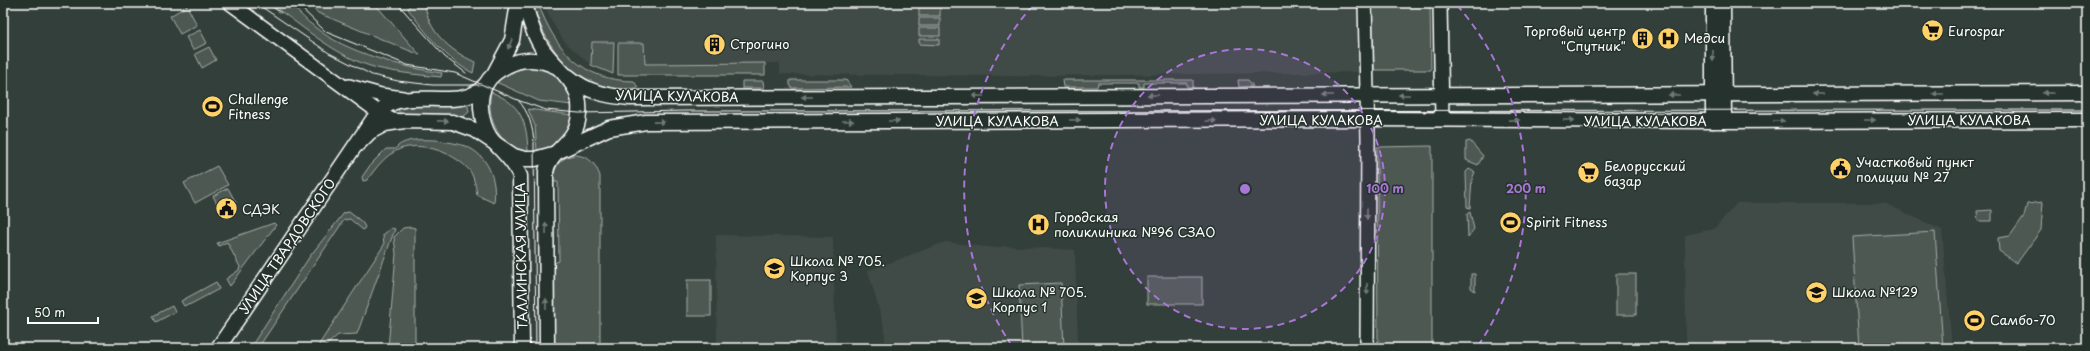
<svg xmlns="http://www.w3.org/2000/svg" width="2090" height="351" font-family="'Playpen Sans',sans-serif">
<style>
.built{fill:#404c47}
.green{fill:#4d5853;stroke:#a6aca9}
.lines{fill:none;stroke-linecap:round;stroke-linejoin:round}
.tertiary-casing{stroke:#fff;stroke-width:16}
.secondary-casing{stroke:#fff;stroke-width:17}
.tertiary{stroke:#26332d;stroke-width:13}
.secondary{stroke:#26332d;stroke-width:14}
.tram{stroke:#fff;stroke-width:1}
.oneway{fill:#727a76}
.ring{fill:none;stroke:#a976d5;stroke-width:2;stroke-dasharray:7 5}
.labels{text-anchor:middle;stroke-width:3;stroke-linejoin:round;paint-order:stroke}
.poi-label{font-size:13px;fill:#fff;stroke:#26332d;text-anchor:start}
.street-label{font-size:13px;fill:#fff;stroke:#26332d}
.centre{fill:#a976d5;stroke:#26332d;stroke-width:2}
.ring-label{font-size:12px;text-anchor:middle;font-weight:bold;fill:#a976d5;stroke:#26332d;stroke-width:3;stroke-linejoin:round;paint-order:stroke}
</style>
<rect width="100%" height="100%" fill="#333f3a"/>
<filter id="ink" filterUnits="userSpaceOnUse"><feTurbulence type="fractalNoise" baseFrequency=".025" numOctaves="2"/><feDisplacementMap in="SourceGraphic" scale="8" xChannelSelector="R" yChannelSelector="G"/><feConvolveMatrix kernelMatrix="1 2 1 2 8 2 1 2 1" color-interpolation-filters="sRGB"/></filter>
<g filter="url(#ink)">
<g class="built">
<polygon points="543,3 1360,3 1361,72 1024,76 780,74 780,63 645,64 644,43 592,42 591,65 566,43 556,29"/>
<polygon points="1737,203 1884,203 1942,230 1952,348 1686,348 1685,235 1714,229"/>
<polygon points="716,235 833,237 836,348 717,348"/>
<polygon points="945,242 996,248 1005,246 1075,250 1078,348 886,348 884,327 868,271"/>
</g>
<g class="green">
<path d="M 275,3 L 289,3 C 298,11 306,21 316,28 C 345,52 405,68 442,73 L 441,77 C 420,75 398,73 377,68 C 338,58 305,28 272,5 Z"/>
<polygon points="307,3 374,3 420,55 318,13"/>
<path d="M 411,3 L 425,3 C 427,31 450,51 475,62 L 473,73 C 446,60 426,33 408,9 Z"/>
<path d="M 533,3 L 538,3 C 555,49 582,81 634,81 L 638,88 C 624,89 609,89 595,84 C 564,74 540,33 533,3 Z"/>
<polygon points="1372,3 1430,3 1431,70 1374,70"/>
<polygon points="187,6 197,25 180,34 170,16"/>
<rect x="919" y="8" width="21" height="8"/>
<rect x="919" y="18" width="21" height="8"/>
<rect x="919" y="28" width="21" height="8"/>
<polygon points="200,30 207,43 193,50 186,37"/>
<polygon points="919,39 939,39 939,45 919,44"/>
<polygon points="592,42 614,42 613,74 591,65"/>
<polygon points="618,43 644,43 645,64 765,63 765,75 618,75"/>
<polygon points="209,47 216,60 202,68 195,54"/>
<path d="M 525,67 C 549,66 569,80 572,105 L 539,101 L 496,82 L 514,70 Z"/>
<polygon points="790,80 846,80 851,87 792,88 790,85"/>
<polygon points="1062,80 1193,80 1193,87 1187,87 1187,83 1144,83 1144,87 1139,87 1139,83 1098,83 1097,87 1063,87"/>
<polygon points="1238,80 1248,80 1253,86 1239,87"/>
<polygon points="742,81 763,81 764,88 742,88"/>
<path d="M 491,92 C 521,104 527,121 528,152 C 499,147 486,119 491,92 Z"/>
<polygon points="462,104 468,106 469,112 463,117 404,115 400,114 398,109 399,106"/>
<path d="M 528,109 L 572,115 C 570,133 555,148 537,151 L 535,126 Z"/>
<path d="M 437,140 C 446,142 457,143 465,146 C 489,155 497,181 494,203 L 477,195 C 476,187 474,177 470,171 C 455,153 423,141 400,149 C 385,155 376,168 367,180 L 363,181 L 362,177 L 371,164 L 386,149 L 395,149 C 405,137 423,140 437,140 Z"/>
<polygon points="1470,141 1483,156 1478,165 1466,160 1466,142"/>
<polygon points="1432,146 1432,348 1378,348 1377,147"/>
<path d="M 576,155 C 590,157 595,163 600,176 L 600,348 L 554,348 L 554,263 L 559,261 L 558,182 L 552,182 C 554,166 560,157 576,155 Z"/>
<polygon points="217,166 228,185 195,203 184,183"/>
<polygon points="1469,169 1475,172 1472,179 1470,208 1467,207 1466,172"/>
<polygon points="228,188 236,203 221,211 213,196"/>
<polygon points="2043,202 2041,230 2017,263 1999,251 1998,238 2010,236 2024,216 2027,204"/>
<polygon points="1992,210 1992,221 1978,221 1977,211"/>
<polygon points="349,212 362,222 365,227 363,230 350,219 344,220 258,348 250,348 310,256 344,213"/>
<polygon points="1470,212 1474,229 1468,237 1467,214"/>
<polygon points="274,223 276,225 230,286 226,279 239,270 240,267 227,242 219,246 217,243"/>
<polygon points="411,227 415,228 415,348 388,348 396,254 394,237 403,228"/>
<polygon points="391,228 395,229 357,334 338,335 323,348 319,348 318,346 384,245 383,235"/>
<polygon points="1935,232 1943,348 1859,348 1852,237"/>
<polygon points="1471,274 1475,274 1475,291 1471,288"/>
<rect x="1616" y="274" width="20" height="41"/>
<rect x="1147" y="277" width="55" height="27"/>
<rect x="687" y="280" width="24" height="36"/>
<polygon points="216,282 219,289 189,305 188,304 184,306 181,301"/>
<polygon points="1061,283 1064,348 1022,348 1019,285"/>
<polygon points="172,306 175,312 156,322 153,316"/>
</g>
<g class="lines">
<defs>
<g id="tertiary">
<polyline points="230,3 381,114 392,120 402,121"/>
<polyline points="1365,3 1368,138 1367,348"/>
<polyline points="1440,3 1442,119"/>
<polyline points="349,86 381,95 403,98"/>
</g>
<g id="secondary">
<path d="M 525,3 C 529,20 534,37 544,51 C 563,76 585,85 578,121 C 574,143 549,151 546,172 L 547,348"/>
<polyline points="1723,3 1724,121"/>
<polyline points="495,72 512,40 518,3"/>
<path d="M 568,76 C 587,92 606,96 630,98 L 2087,93"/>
<polyline points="1713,121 1713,3"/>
<polyline points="358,144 370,132 385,124 404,121 453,122 475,130 514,156 525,159 535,159 553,154 609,128 646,122 1367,119 1713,121 2087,120"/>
<path d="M 218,348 L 378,112 C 408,83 460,115 485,85"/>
<path d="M 522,348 L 520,176 C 514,160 500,151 490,137 C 481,123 477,98 486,84 C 490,76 499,70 507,66 C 523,57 541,59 557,67"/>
</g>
</defs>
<use href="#tertiary" class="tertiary-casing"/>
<use href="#secondary" class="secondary-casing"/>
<use href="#tertiary" class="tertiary"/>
<use href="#secondary" class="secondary"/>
<g class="tram">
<polyline points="256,3 329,53 372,75 398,81 432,85 479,85"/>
<polyline points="267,3 281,13"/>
<polyline points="296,3 326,32 407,65 455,73 520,101 546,110 579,113 686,111 2087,110"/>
<polyline points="397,3 445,57 466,73"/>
<path d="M 518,100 C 529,112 533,127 534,143 L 536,348"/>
</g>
</g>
<defs><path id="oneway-solid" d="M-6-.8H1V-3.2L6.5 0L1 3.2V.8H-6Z"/></defs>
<g class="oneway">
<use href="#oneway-solid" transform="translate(510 44) rotate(113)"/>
<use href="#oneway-solid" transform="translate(1713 56) rotate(90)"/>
<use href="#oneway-solid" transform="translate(2048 93) rotate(180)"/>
<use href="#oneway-solid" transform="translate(1818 94) rotate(180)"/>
<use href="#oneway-solid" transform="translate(1938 94) rotate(180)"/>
<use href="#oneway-solid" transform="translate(1153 95) rotate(180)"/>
<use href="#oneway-solid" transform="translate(1328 95) rotate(-180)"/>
<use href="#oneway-solid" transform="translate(1404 95) rotate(180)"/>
<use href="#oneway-solid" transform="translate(1674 95) rotate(-180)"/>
<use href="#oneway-solid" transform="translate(978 96) rotate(180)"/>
<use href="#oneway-solid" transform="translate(807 97) rotate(180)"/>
<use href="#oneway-solid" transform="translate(1075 120)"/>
<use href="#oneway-solid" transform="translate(1514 120) rotate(-1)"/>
<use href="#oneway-solid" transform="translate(1569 120)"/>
<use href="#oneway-solid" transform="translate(1870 120)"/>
<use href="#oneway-solid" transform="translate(443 121) rotate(1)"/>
<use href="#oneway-solid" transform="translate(848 121)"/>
<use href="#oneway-solid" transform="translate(894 121)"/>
<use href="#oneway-solid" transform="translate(1211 121)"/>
<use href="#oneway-solid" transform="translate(1779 121)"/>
<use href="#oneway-solid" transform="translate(659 122) rotate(-1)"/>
<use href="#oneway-solid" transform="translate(1367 214) rotate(90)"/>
<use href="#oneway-solid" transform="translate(546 228) rotate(-91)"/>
<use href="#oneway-solid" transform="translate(1367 289) rotate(90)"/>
<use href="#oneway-solid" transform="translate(546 304) rotate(-90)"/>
</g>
</g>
<circle cx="1245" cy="189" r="140" fill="#a976d5" fill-opacity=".12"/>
<g class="ring">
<circle cx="1245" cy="189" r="140"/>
<path d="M1012 346A281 281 0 0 1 1033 5M1457 5A281 281 0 0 1 1478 346"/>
</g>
<defs>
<symbol id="supermarket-disc" viewBox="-11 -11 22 22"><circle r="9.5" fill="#ffd166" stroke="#26332d"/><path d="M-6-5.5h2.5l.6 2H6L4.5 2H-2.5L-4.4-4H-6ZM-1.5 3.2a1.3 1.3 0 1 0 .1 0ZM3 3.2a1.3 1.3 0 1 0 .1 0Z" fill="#111"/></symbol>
<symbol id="building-disc" viewBox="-11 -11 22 22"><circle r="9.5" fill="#ffd166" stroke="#26332d"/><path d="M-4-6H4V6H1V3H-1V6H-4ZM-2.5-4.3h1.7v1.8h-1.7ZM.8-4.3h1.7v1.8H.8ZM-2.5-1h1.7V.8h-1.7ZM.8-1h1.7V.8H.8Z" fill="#111"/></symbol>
<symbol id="hospital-disc" viewBox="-11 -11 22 22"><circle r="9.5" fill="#ffd166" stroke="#26332d"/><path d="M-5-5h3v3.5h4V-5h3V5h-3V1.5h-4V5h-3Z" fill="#111"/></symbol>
<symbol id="stadium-disc" viewBox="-11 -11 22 22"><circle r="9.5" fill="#ffd166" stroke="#26332d"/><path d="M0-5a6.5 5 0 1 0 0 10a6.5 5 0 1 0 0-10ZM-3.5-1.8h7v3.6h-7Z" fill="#111"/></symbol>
<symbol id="civic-disc" viewBox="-11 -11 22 22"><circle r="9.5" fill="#ffd166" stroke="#26332d"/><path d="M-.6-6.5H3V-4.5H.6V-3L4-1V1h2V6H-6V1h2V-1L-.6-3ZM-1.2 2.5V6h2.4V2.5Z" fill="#111"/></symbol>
<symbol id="school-disc" viewBox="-11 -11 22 22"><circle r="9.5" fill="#ffd166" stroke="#26332d"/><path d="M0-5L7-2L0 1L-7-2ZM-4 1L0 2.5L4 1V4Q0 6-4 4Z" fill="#111"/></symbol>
</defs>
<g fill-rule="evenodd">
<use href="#supermarket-disc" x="1920" y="18" width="25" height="25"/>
<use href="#building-disc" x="1630" y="26" width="25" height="25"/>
<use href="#hospital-disc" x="1656" y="26" width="25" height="25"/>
<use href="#building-disc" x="702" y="32" width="25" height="25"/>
<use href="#stadium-disc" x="200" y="94" width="25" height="25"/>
<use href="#civic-disc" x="1828" y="156" width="25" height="25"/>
<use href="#supermarket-disc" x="1576" y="160" width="25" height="25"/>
<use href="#civic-disc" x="214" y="196" width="25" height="25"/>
<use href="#stadium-disc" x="1498" y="210" width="25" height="25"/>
<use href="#hospital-disc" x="1026" y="212" width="25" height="25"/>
<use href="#school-disc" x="762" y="256" width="25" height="25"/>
<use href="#school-disc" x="1804" y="280" width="25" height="25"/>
<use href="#school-disc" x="964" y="286" width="25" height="25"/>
<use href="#stadium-disc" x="1962" y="308" width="25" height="25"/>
</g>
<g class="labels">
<g class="poi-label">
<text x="1626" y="36" text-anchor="end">Торговый центр<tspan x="1626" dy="15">"Спутник"</tspan></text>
<text x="1948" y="36">Eurospar</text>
<text x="1684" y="43">Медси</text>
<text x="730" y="49">Строгино</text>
<text x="228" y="104">Challenge<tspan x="228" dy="15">Fitness</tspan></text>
<text x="1856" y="167">Участковый пункт<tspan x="1856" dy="15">полиции № 27</tspan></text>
<text x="1604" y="171">Белорусский<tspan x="1604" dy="15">базар</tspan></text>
<text x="242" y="214">СДЭК</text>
<text x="1054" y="222">Городская<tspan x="1054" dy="15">поликлиника №96 СЗАО</tspan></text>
<text x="1526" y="227">Spirit Fitness</text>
<text x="790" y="266">Школа № 705.<tspan x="790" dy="15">Корпус 3</tspan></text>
<text x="992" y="297">Школа № 705.<tspan x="992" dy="15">Корпус 1</tspan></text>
<text x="1832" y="297">Школа №129</text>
<text x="1990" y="325">Самбо-70</text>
</g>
<g class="street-label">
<text transform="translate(677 96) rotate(1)" y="5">УЛИЦА КУЛАКОВА</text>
<text x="1321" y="125">УЛИЦА КУЛАКОВА</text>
<text x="1969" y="125">УЛИЦА КУЛАКОВА</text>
<text x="997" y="126">УЛИЦА КУЛАКОВА</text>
<text x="1645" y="126">УЛИЦА КУЛАКОВА</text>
<text transform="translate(287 246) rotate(-56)" y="5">УЛИЦА ТВАРДОВСКОГО</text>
<text transform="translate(521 256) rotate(-91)" y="5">ТАЛЛИНСКАЯ УЛИЦА</text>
</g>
</g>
<circle cx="1245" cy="189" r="6" class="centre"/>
<g class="ring-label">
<text x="1385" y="193">100 m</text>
<text x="1526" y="193">200 m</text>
</g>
<rect width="2090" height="351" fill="none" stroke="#26332d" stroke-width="16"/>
<rect x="8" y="8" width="2074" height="335" fill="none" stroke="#fff" stroke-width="1.5" filter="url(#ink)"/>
<path d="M28 317v6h70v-6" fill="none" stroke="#ffffff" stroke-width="2"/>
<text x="34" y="317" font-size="12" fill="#ffffff" stroke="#26332d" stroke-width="3" paint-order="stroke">50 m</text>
</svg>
